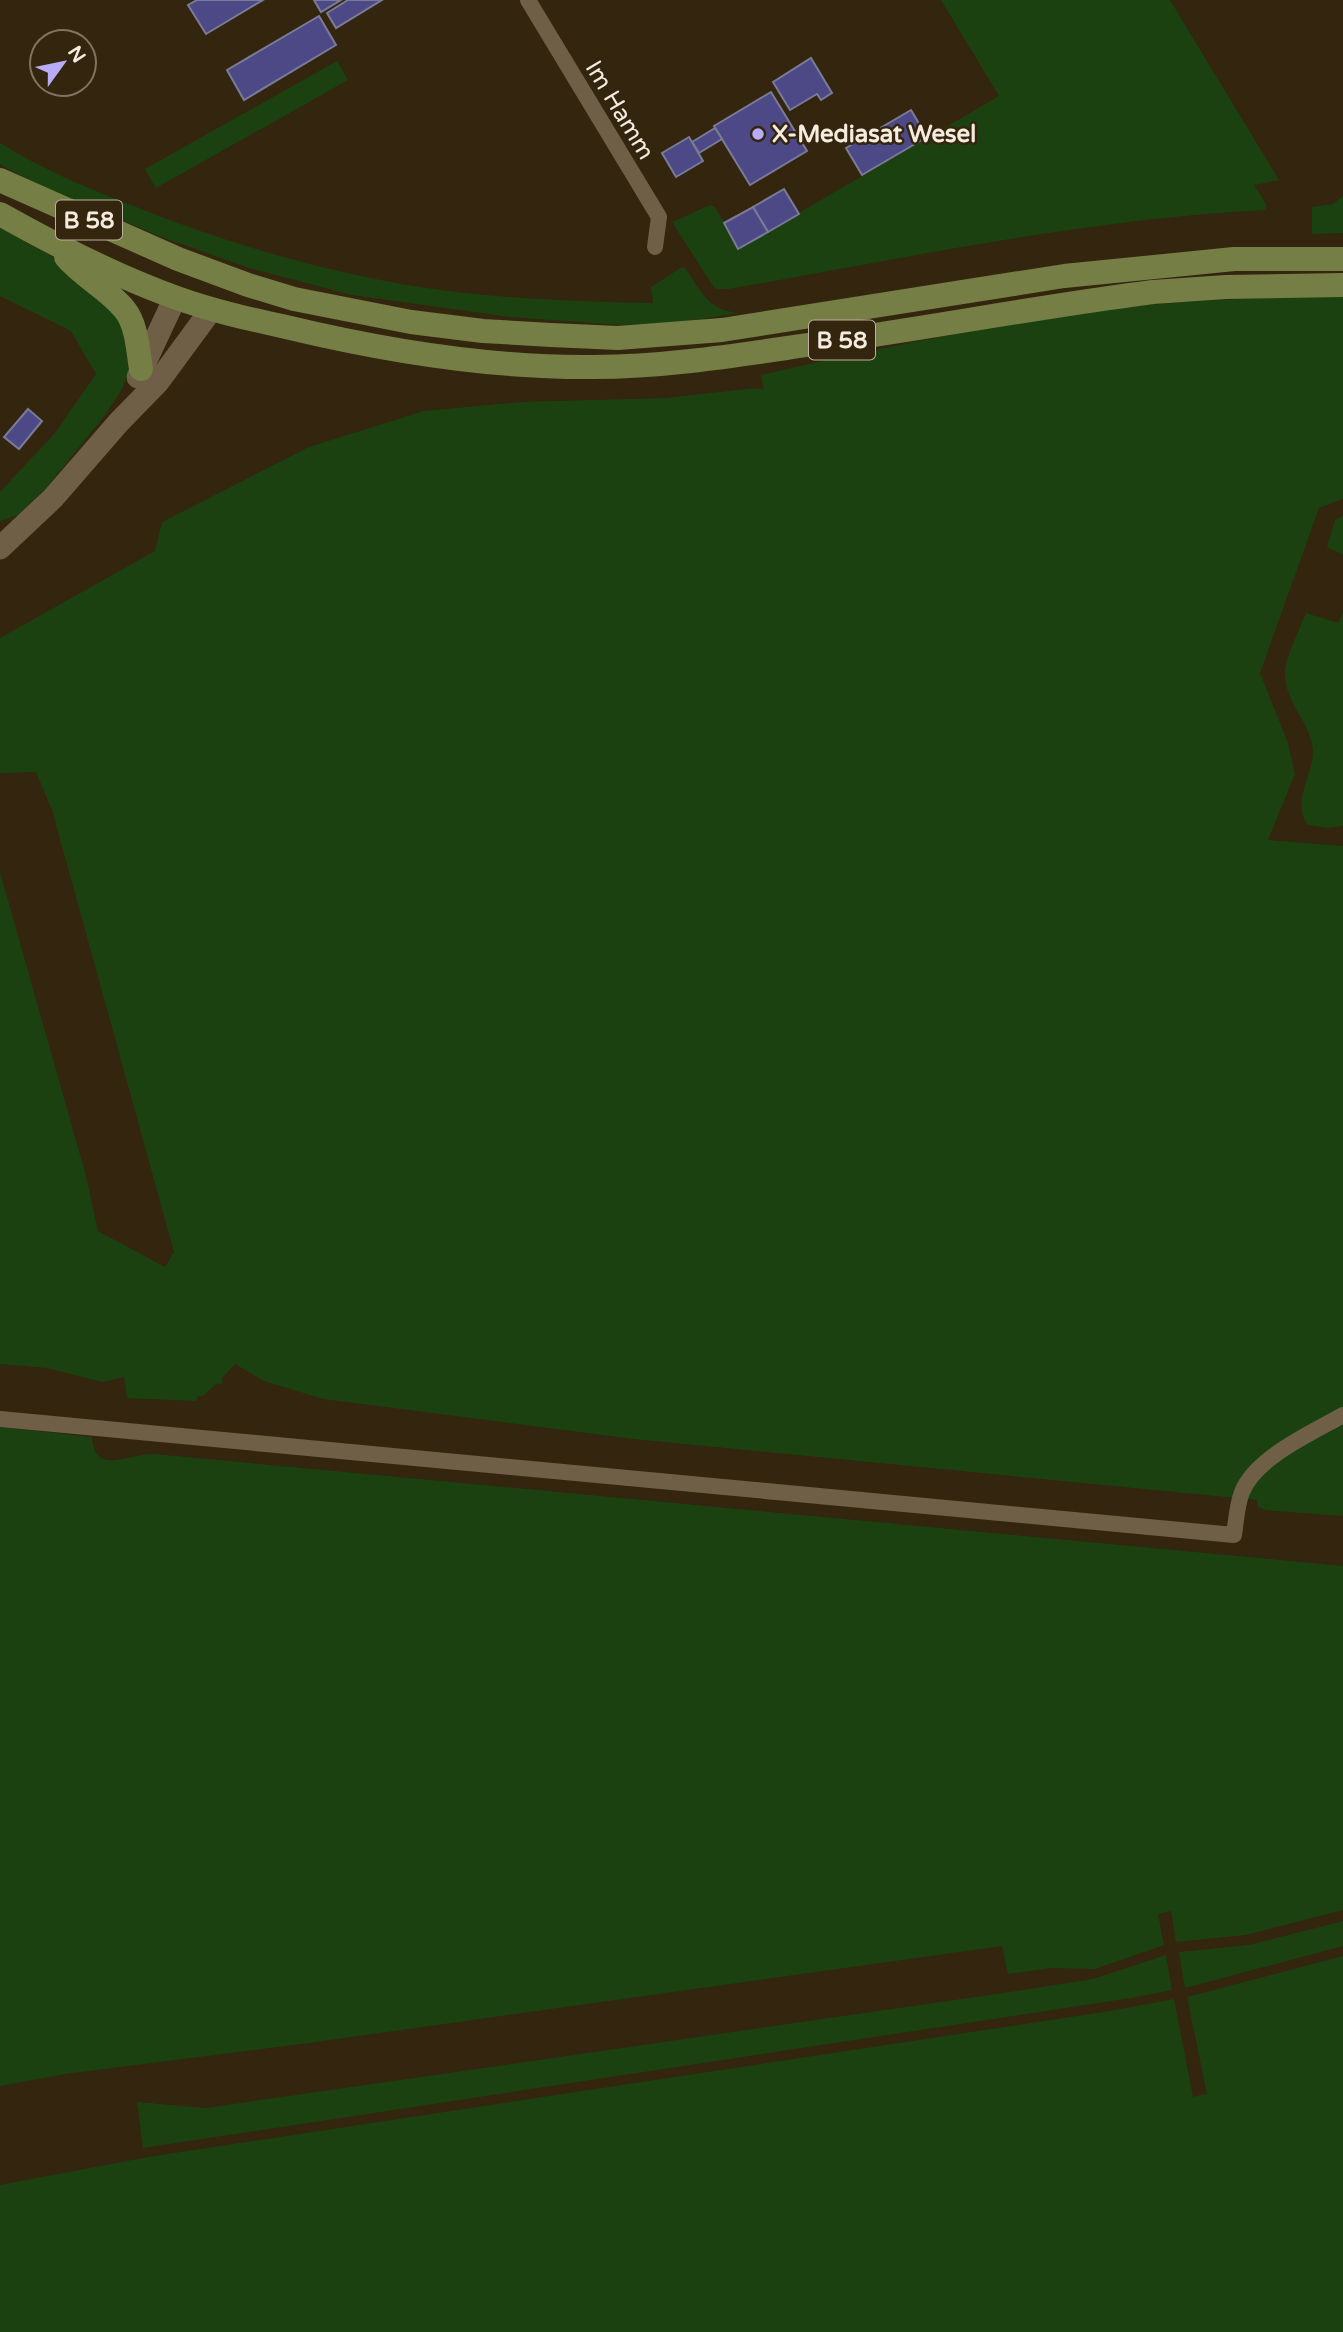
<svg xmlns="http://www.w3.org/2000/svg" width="1343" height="2332" font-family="'Varela Round',sans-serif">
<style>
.green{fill:#1c4111}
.building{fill:#4c4986;stroke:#7a7b97;stroke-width:2}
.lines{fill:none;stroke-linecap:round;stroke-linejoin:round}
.street{stroke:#6f5f47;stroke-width:16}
.secondary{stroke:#6f5f47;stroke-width:23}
.primary{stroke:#747e45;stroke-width:24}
.poi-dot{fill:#b8abf7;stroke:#33250e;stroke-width:2.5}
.labels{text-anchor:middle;stroke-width:5;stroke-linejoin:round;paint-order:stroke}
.shield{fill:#33250e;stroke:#bbb0a0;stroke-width:2}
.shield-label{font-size:23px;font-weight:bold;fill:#f5ebde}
.street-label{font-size:24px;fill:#f5ebde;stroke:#33250e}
.poi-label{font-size:24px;font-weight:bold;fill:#f5ebde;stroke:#33250e;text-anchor:start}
</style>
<rect width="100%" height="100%" fill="#33250e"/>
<g class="green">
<path d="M 941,0 L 1170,0 L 1279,180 L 1254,185 L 1266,204 L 1266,210 C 1085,219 907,258 729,289 L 715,289 L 672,222 L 710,205 L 715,207 L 739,248 L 999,96 Z"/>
<polygon points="337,61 348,80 156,188 145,169"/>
<path d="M 0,143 C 43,170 92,190 139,208 C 229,244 325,272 420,287 C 497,299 575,301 653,303 L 651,287 L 682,267 L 686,269 C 702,293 707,309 738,313 L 683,322 L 622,325 L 510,317 L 352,295 L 249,268 L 159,236 L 32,182 L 0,164 Z"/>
<polygon points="1343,196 1343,233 1312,234 1312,207 1333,204"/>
<polygon points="0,228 52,256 74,281 111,307 122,323 129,371 121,391 105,415 47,487 18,515 0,521 0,492 55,433 96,374 71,331 0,296"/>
<path d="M 1343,296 L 1343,499 L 1319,508 L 1260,673 L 1288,743 L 1295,774 L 1268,840 L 1343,846 L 1343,1516 L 1265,1510 L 1257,1506 L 1257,1500 L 634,1439 L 323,1399 L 264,1381 L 235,1364 L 221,1379 L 223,1382 L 220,1385 L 217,1383 L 203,1396 L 198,1396 L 196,1401 L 127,1398 L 124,1377 L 102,1382 L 47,1368 L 0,1364 L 0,872 L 86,1176 L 98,1231 L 165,1267 L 174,1252 L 52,810 L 36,772 L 0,773 L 0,638 L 155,551 L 162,522 L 309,447 L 424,411 L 521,402 L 666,398 L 756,388 L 764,390 L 761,375 C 880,348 1000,323 1121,308 C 1195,299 1269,298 1343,296 Z"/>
<polygon points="1343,516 1343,555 1327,547 1335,520"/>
<path d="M 1306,613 L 1338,623 L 1343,613 L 1343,826 L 1328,828 L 1308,825 C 1291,803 1312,777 1313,753 C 1314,726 1284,703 1285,673 C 1285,657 1300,629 1306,613 Z"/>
<path d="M 0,1427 L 92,1437 C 95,1477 128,1453 154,1454 L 1343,1566 L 1343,1910 L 1246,1935 L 1176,1942 L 1171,1911 L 1158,1914 L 1164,1945 L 1095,1969 L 1051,1968 L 1008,1974 L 1002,1946 L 301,2044 L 65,2074 L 0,2086 Z"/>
<polygon points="1343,1921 1343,1946 1185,1988 1179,1952 1249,1945"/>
<polygon points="1166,1955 1172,1990 1131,1998 143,2148 137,2102 206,2108 1003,1993 1093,1979"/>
<polygon points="1343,1956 1343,2332 0,2332 0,2185 148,2157 1110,2011 1174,1999 1193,2097 1207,2094 1187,1997"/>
</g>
<g class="building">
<polygon points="197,0 263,0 206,34 188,5"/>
<polygon points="314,0 341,0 321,12"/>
<polygon points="348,0 382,0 336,28 327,13"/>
<polygon points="319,16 336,45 244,100 227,70"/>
<polygon points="811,58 832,93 821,100 817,94 790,110 773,82"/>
<polygon points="771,92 807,151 750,185 714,126"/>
<polygon points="911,110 927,137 862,175 846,148"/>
<polygon points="715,128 722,139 699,153 692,142"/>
<polygon points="689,137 703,161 676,177 662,153"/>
<polygon points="784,189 799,214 768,232 753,207"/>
<polygon points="753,207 768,232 738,249 724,223"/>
<polygon points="28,409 42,421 19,449 4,437"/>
</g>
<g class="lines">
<g class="street">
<polyline points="528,0 659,217 655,247"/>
<path d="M 0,1419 L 1234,1535 C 1236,1521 1237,1505 1242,1492 C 1256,1457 1312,1433 1343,1415"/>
</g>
<g class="secondary">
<polyline points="138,377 175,298"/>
<polyline points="0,548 53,498 119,422 158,382 211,310"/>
</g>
<g class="primary">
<polyline points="0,180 178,259 248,285 294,299 411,322 483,331 551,335 618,338 722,330 1064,276 1234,259 1343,259"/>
<path d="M 0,214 C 57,246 115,276 177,298 C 213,311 250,319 286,327 C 386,351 490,368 593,367 C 662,367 732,356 800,346 C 918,330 1035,307 1153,292 L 1226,287 L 1343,285"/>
<path d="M 66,257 C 83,277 108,289 125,310 C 137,325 138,351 141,369"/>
</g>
</g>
<circle class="poi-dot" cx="758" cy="134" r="7"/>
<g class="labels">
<g class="shield">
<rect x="56" y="200.5" width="66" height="39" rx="5"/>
<rect x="809" y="320.5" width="66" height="39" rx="5"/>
</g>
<g class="shield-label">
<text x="89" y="228">B 58</text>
<text x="842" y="348">B 58</text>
</g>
<g class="street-label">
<text transform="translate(620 110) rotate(59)" y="8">Im Hamm</text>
</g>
<g class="poi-label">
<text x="772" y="142">X-Mediasat Wesel</text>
</g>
</g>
<g transform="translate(63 63) rotate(57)"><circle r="33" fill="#33250e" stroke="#817461" stroke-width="2"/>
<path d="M0-5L12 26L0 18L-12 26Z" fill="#b8abf7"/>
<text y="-10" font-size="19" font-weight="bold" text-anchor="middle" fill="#f5ebde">N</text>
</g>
</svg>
